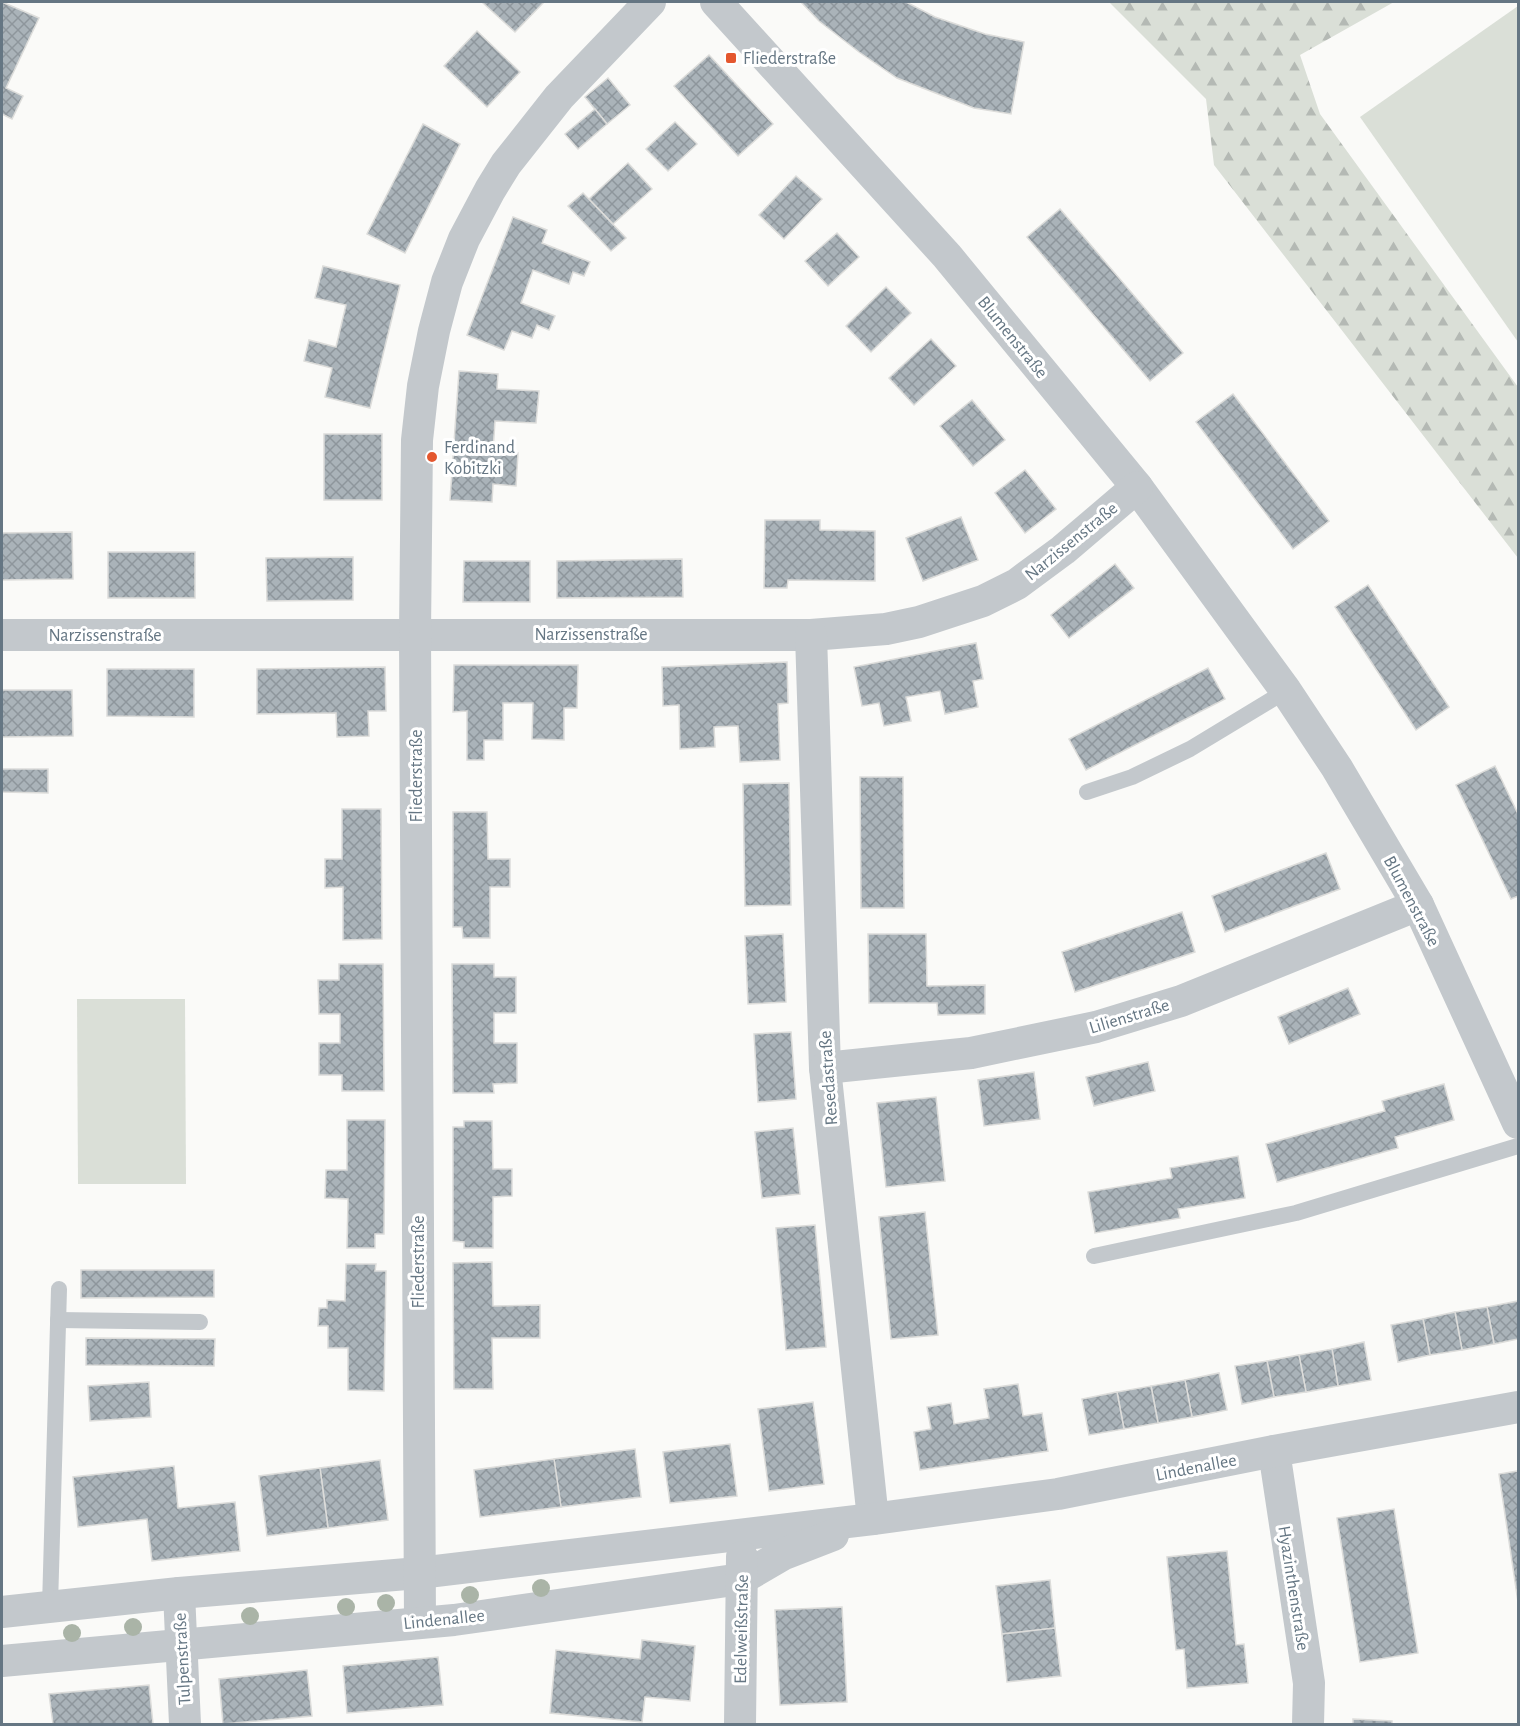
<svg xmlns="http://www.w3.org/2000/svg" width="1520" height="1726" font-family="'Alegreya Sans',sans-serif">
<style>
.forest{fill:url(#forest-firs)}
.park{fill:#dadfd7}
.building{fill:url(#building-cross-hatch);stroke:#dcdcda;stroke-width:1.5}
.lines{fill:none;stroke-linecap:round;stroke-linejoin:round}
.service{stroke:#c3c8cc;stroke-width:16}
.minor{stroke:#c3c8cc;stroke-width:32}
.tree{fill:#aab4a7}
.poi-dot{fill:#e4572e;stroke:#fff;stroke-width:2}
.labels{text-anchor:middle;stroke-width:6;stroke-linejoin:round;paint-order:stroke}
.poi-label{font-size:18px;fill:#657683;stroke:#fff;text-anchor:start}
.street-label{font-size:18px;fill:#657683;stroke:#fff}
</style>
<defs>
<pattern id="forest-firs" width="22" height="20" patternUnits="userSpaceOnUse" patternTransform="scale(1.5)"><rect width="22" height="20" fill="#dadfd7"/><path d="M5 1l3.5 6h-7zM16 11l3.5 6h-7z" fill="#b4b9b4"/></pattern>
<pattern id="building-cross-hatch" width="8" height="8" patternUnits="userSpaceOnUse" patternTransform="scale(1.5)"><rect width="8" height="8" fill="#aab3b9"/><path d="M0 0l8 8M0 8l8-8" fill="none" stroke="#8e969c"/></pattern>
</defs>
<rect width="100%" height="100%" fill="#fafaf8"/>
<polygon class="forest" points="1109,2 1394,2 1300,55 1320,114 1518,387 1518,558 1214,165 1206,99"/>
<g class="park">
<polygon points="1518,6 1518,342 1360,117"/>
<polygon points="77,999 185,999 186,1184 78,1184"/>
</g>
<g class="building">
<polygon points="2,2 39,18 6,88 23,96 12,119 2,114"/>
<polygon points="482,2 544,2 515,32"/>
<polygon points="801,2 906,2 935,17 985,34 1024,42 1011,114 974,108 897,78 859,52 819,21"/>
<polygon points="477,31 520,72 487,107 444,66"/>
<polygon points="709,55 773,124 738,156 674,86"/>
<polygon points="608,78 630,105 607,124 585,97"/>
<polygon points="595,109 607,124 578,149 565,134"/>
<polygon points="675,122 697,144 668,171 646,149"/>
<polygon points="423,124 460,144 405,253 367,234"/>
<polygon points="628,163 652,189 613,224 589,199"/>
<polygon points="796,176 822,199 784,239 759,215"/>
<polygon points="583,193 626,238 611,251 568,206"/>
<polygon points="1060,209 1183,353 1150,381 1027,237"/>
<polygon points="513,217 547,230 542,243 590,262 584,276 573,272 569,284 533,270 521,303 555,316 549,330 537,325 532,338 512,331 504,350 467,335"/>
<polygon points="837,233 859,257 828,286 805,261"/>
<polygon points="323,266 400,285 370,408 325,397 332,368 304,361 309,340 336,347 346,305 315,298"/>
<polygon points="886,287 911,313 871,352 846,326"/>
<polygon points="931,339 956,366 914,405 889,378"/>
<polygon points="459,371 498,374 497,389 539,391 536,423 495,421 493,451 518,453 516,486 493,484 492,502 450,500"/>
<polygon points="1233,394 1329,521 1293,549 1196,422"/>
<polygon points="972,400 1005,440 973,466 940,426"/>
<rect x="324" y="434" width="58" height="66"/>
<polygon points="1025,470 1056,509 1025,533 995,493"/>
<polygon points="961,517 978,560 923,581 906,538"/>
<polygon points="765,520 820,520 820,530 875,531 875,581 788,580 787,588 764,588"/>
<polygon points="72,532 73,579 2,580 2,533"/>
<rect x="108" y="552" width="87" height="46"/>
<polygon points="353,557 353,600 267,601 266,558"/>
<polygon points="682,559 683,597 557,598 557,561"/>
<polygon points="464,561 530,561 530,602 463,602"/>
<polygon points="1115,564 1134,588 1069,638 1051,615"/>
<polygon points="1368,585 1449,707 1416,730 1335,607"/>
<polygon points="976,643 983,679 973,681 978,707 945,714 940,691 906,697 911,721 884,726 879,703 862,706 854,667"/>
<polygon points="787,662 788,703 778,704 780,760 740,762 738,726 714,727 715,747 680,749 679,705 663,706 662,667"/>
<polygon points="454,665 578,665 577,708 564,708 564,740 532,739 533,703 503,703 503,740 484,740 484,760 467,760 467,711 453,712"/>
<polygon points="385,667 386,711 368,711 369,736 337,737 336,713 257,714 257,669"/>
<polygon points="1208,668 1225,699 1086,770 1069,739"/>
<polygon points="107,669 194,669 194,717 107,716"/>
<polygon points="2,690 72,690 73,736 2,737"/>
<polygon points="1495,766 1518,814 1518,896 1511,899 1456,785"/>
<polygon points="2,769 48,769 48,793 2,792"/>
<polygon points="860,777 903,777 904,908 861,908"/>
<polygon points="789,783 791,905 745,906 743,784"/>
<polygon points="342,809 381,809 382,939 343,940 343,887 325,888 325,859 342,859"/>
<polygon points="453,812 487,812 488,859 510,859 510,887 490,887 490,938 463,938 462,927 453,927"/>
<polygon points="1326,853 1340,889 1225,932 1212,896"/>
<polygon points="1182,912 1195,952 1075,992 1062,952"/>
<polygon points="783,934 786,1002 748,1004 745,936"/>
<polygon points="868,934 926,934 927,986 985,985 985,1014 938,1015 937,1003 869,1003"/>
<polygon points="339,964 383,964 384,1091 342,1091 342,1075 319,1075 319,1043 340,1043 340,1014 319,1014 318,980 339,980"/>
<polygon points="452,964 494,964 494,977 516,977 516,1013 494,1013 494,1043 517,1043 517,1083 493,1084 494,1093 453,1093"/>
<polygon points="1348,988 1360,1014 1289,1044 1278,1017"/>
<polygon points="791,1032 796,1099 758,1102 754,1034"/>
<polygon points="1148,1062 1155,1091 1094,1106 1086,1077"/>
<polygon points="1034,1072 1040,1119 984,1126 978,1080"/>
<polygon points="1444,1084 1454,1120 1395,1137 1398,1148 1277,1182 1266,1144 1385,1111 1382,1101"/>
<polygon points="936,1097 945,1181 886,1187 877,1103"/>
<polygon points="347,1120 385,1120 384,1234 375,1234 375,1248 347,1248 348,1199 325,1198 326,1170 347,1170"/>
<polygon points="464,1121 492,1121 493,1169 512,1169 512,1196 493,1197 493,1248 464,1248 464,1242 453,1241 453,1127 464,1127"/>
<polygon points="793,1128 800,1194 762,1198 755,1132"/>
<polygon points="1238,1156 1245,1198 1178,1209 1180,1218 1095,1233 1088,1192 1172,1178 1170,1168"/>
<polygon points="925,1212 938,1335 891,1339 879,1217"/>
<polygon points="815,1225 826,1347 786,1350 776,1228"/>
<polygon points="492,1262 493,1306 540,1305 540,1338 492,1338 493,1389 454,1389 453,1263"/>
<polygon points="346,1264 376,1264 375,1271 386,1271 384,1391 348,1390 348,1348 328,1348 328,1326 318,1326 319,1308 327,1308 327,1300 345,1301"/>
<polygon points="81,1270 214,1270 214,1297 81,1298"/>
<polygon points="1518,1301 1518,1339 1494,1344 1487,1307"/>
<polygon points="1487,1307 1494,1344 1462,1350 1455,1312"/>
<polygon points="1455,1312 1462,1350 1430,1355 1423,1319"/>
<polygon points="1423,1319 1430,1355 1398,1362 1391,1325"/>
<polygon points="86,1338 215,1339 214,1366 86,1365"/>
<polygon points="1364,1342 1371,1380 1338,1386 1332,1349"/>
<polygon points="1332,1349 1338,1386 1306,1392 1299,1355"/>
<polygon points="1299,1355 1306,1392 1274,1397 1267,1361"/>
<polygon points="1267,1361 1274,1397 1242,1404 1235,1366"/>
<polygon points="1219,1373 1227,1410 1192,1417 1185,1380"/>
<polygon points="1185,1380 1192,1417 1158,1423 1151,1386"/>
<polygon points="149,1382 151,1417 90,1421 88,1386"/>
<polygon points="1018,1384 1023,1416 1042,1413 1048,1451 920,1470 914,1432 931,1429 927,1407 951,1403 954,1424 989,1418 984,1389"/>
<polygon points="1151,1386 1158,1423 1124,1429 1117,1392"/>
<polygon points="1117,1392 1124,1429 1089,1435 1082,1399"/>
<polygon points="813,1402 824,1484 769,1491 758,1409"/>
<polygon points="730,1444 737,1496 670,1503 663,1452"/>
<polygon points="635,1449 641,1497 561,1507 554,1459"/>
<polygon points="554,1459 561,1507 480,1517 474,1470"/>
<polygon points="380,1460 388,1520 328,1528 320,1468"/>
<polygon points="174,1466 178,1508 235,1502 240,1551 152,1561 147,1519 78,1527 73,1477"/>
<polygon points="320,1468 328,1528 267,1536 259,1476"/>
<polygon points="1518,1471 1518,1602 1499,1474"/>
<polygon points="1394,1509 1418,1653 1360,1662 1337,1518"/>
<polygon points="1227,1551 1236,1645 1244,1644 1248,1683 1187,1688 1184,1649 1176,1650 1167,1557"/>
<polygon points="1050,1580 1055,1628 1002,1634 996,1586"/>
<polygon points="842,1607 847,1702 780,1705 775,1610"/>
<polygon points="1055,1628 1061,1676 1007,1682 1002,1634"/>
<polygon points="642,1640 695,1646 690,1701 645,1697 642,1722 550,1713 556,1650 640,1659"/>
<polygon points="438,1657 443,1705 347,1713 343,1666"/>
<polygon points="307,1670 312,1716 223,1724 219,1679"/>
<polygon points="149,1685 153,1724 53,1724 49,1694"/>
<polygon points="1353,1719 1392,1721 1392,1724 1353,1724"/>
</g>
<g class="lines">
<g class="service">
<polyline points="1087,792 1132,777 1190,749 1286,691"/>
<polyline points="1094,1256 1296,1213 1518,1146"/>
<polyline points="58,1320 200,1322"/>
<polyline points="50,1606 59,1289"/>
</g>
<g class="minor">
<polyline points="716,2 947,256 1137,487 1286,691 1337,768 1418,905 1518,1123"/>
<polyline points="2,635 811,635 886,629 919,622 983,601 1017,584 1063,550 1137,487"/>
<polyline points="811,635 825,1068 873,1519"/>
<polyline points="825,1068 971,1053 1096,1027 1181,1001 1418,905"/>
<polyline points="1274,1451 1309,1683 1308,1724"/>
<polyline points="179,1593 185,1724"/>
<polyline points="2,1612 179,1593 419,1573 873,1519 1058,1494 1274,1451 1518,1407"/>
<polyline points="420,1622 415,634 417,440 423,386 434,331 447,282 464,239 490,190 506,164 559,97 650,2"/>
<polyline points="2,1661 454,1620 741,1579 784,1554 833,1535"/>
<polyline points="740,1724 742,1557"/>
</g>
</g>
<g class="tree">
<circle cx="541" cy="1588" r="9"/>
<circle cx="470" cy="1595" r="9"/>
<circle cx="386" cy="1603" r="9"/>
<circle cx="346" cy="1607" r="9"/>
<circle cx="250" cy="1616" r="9"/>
<circle cx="133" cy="1627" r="9"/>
<circle cx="72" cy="1633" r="9"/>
</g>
<g class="poi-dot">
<rect x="725" y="52" width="12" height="12" rx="3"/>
<circle cx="432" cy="457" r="6"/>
</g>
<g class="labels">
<g class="poi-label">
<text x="743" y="64">Fliederstraße</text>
<text x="444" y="453">Ferdinand<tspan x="444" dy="21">Kobitzki</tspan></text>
</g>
<g class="street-label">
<text transform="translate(1013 337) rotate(51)" y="6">Blumenstraße</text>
<text transform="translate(1071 541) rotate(-39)" y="6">Narzissenstraße</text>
<text x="591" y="640">Narzissenstraße</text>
<text x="105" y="641">Narzissenstraße</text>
<text transform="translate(416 776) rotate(-90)" y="6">Fliederstraße</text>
<text transform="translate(1412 901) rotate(62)" y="6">Blumenstraße</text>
<text transform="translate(1129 1016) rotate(-17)" y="6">Lilienstraße</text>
<text transform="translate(828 1078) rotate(-94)" y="6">Resedastraße</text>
<text transform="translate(418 1262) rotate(-90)" y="6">Fliederstraße</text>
<text transform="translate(1196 1467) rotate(-11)" y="6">Lindenallee</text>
<text transform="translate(1294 1588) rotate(81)" y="6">Hyazinthenstraße</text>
<text transform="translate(444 1619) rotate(-6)" y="6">Lindenallee</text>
<text transform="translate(741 1629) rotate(-89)" y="6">Edelweißstraße</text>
<text transform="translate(182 1659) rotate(-93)" y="6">Tulpenstraße</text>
</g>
</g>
<rect width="1520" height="1726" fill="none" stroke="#657683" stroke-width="6"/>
</svg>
